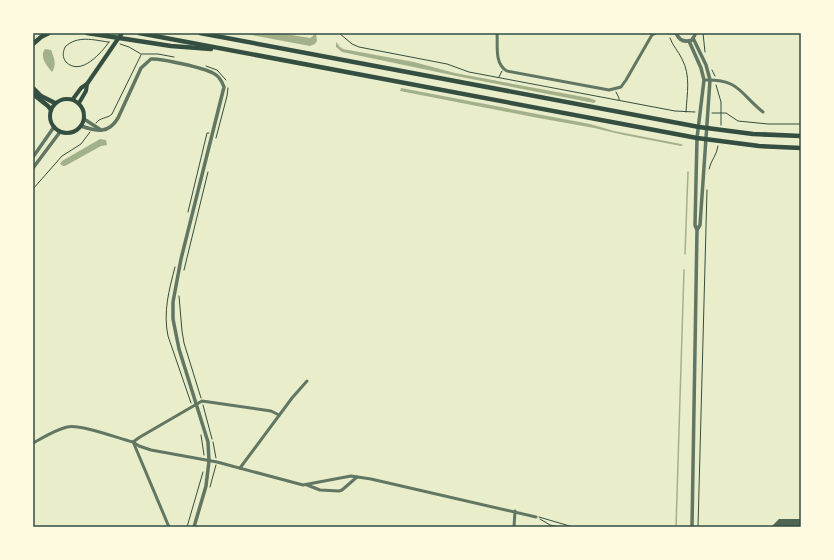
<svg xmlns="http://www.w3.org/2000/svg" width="834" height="560" font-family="Cabin,sans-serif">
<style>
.water{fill:#a3b18a}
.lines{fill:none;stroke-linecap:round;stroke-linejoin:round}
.stream{stroke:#a3b18a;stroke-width:1.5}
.building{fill:#4f6655}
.path{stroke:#344e41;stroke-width:1}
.minor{stroke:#617663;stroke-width:3}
.tertiary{stroke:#617663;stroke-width:3.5}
.secondary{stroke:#344e41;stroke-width:4}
.primary{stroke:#344e41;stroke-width:4.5}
.neatline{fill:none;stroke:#344e41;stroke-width:1.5}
</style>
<rect width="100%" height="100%" fill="#e9edc9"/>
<g class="water">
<polygon points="241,33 279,33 310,38 313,36 314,33 316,33 317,41 315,44 310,46"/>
<polygon points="336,42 340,47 343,49 414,62 455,73 589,98 595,100 596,101 594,103 461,77 342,52 336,47"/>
<path d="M 45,49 L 51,50 C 54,57 57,65 52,72 C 47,66 39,57 45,49 Z"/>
<polygon points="401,88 590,124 614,131 681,144 683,145 681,146 624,135 594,128 533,117 400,91"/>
<polygon points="100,139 106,140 107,145 101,146 65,166 63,166 60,164 62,161"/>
</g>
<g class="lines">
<g class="stream">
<polyline points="685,254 688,172"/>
<polyline points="676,527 684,270"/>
</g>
</g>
<polygon class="building" points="779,519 800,519 800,527 771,527"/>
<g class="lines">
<g class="path">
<polyline points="339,33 352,44 359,47 447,64 469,72 675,111 695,112"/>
<polyline points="703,33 705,52"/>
<path d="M 670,38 C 672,45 679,52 682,59 C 691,76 687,93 686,112"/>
<path d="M 109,42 C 102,52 81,77 66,62 C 62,57 63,52 65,47 C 77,35 94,40 108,42 L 109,42"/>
<polyline points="120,44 129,47 141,54 158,54 174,57"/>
<polyline points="206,66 217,70 226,80"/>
<polyline points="712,70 715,76"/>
<polyline points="499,77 502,71"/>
<polyline points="716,85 721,102 721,125"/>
<polyline points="616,92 619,98 619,100"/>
<polyline points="712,113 726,113 738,121 768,124 801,124"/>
<path d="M 96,123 C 100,117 107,119 112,114 L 141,55"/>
<polyline points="216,138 227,96 228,88"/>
<path d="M 709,169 C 711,160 717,155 718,146"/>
<polyline points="33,189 62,156 81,144 90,132"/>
<polyline points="188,212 207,133 209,133"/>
<path d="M 175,267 C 169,290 163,312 168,336 L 191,403"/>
<polyline points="184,270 208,172"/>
<polyline points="179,296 182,331 184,343 201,398"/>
<polyline points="203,405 212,439"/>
<polyline points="201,435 204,455"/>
<polyline points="213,442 216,458"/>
<polyline points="210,487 216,465"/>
<polyline points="539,517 573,527"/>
<polyline points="540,519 550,525 559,527"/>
<polyline points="187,527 203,472"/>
<polyline points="698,527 707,190"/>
</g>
<g class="minor">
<path d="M 497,33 C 498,45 494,64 507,71 L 609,90 L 621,87 L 626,80 L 649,40 L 652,35 L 656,33"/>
<polyline points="668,33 676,33"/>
<path d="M 704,80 C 740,79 739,93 763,112"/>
<polyline points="133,442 140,437 202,401 271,411 279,415"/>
<path d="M 33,443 C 44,437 55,430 67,427 C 81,424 117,438 133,442 L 139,446 L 151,450 L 217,462 L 303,485 L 351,476 L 371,479 L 536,517"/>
<polyline points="134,444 169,527"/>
<polyline points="240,468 292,398 307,381"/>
<polyline points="307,485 320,490 339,491 342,490 357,477"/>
<polyline points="514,527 515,511"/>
</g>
<g class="tertiary">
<path d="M 676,33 C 679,40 684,43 692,40 L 696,33"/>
<polyline points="693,38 706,65 710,80 700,225 697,230"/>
<polyline points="689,41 701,68 704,80 697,138 695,225 697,230 692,527"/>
<polyline points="84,119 101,130"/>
<path d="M 81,126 C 96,131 108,135 118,118 L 141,68 L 151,59 C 160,58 204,68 213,73 C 219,76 222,81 224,87 L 181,259 L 173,302 L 173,319 L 179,349 L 208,442 L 209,461 L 206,486 L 194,527"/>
<polyline points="33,157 54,127"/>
<polyline points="33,168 60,132"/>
</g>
<g class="secondary">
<circle cx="67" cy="116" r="17"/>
<polyline points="73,99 81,88 87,84"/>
<polyline points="79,103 86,91 87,84 122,33"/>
</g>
<g class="primary">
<polyline points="87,33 171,46 211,49"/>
<polyline points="139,33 697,138 759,146 801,148"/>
<polyline points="200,33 699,127 753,134 801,136"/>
<polyline points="33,44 41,37 49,33"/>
<polyline points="33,88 41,96 55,103"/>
<polyline points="33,94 48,106 51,110"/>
</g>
</g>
<rect width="834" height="560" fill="none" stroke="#fefae0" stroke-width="68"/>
<rect x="34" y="34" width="766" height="492" class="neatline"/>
</svg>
